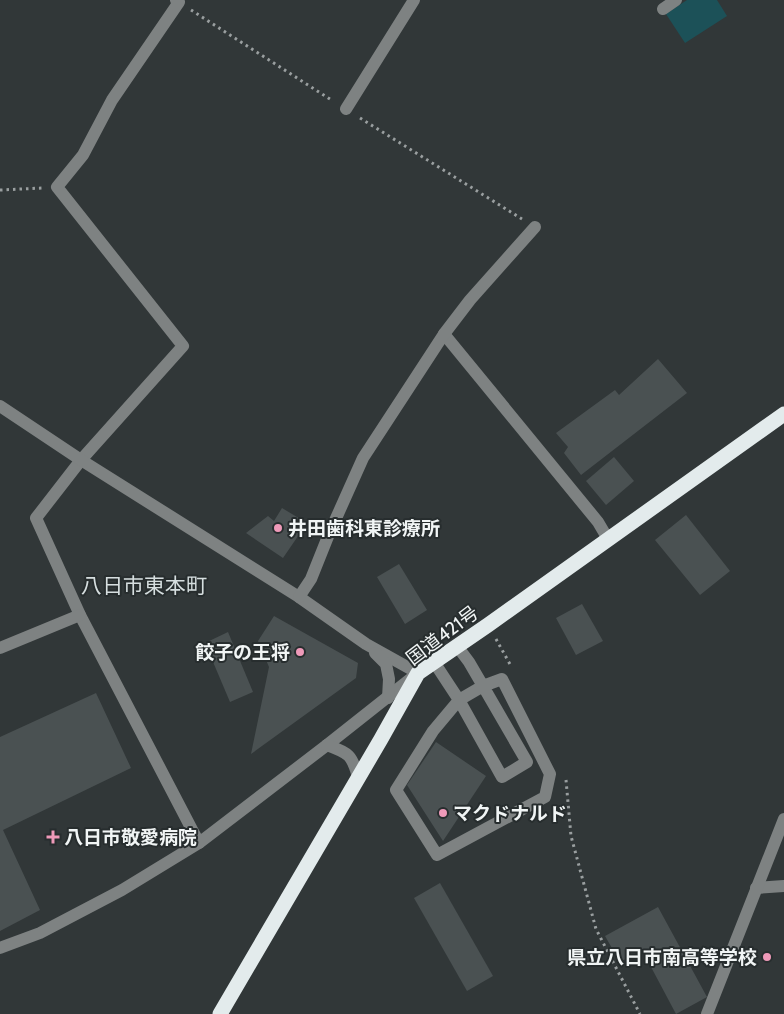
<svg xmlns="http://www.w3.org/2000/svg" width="784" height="1014" font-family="Cabin,'Noto Sans JP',sans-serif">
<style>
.green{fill:#1c5158}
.building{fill:#4a5152}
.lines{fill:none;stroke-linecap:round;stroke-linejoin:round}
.path{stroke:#9a9fa0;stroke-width:3;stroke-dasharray:2.5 4;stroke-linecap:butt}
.minor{stroke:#7e8282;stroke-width:12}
.highway{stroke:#e3ebec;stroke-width:15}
.poi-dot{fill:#ef9ab9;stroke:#272d2e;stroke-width:2}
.labels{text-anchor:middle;stroke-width:4;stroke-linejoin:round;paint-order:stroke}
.poi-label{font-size:19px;font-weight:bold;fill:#f1f5f5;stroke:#272d2e;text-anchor:start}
.street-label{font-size:19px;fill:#f1f5f5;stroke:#272d2e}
.quarter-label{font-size:21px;fill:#d6dedf;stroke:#272d2e}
</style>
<rect width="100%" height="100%" fill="#313738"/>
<polygon class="green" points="687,0 717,0 727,16 685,43 666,14"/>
<g class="building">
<polygon points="658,359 687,393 581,475 564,453 568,447 556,433 615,390 619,395"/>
<polygon points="614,457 634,481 606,505 586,481"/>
<polygon points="282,508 307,523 283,558 246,533 268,516 274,521"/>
<polygon points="686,515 730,571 700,595 655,540"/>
<polygon points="399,564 427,610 405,624 377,577"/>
<polygon points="582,604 603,641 576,655 556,618"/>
<polygon points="274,616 358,663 356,678 251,754 269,667 258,641"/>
<polygon points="228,632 253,692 230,702 205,643"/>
<polygon points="96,693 131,768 3,830 40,910 0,931 0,737"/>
<polygon points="436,742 486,776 443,841 407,785"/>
<polygon points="440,883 493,976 467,991 414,898"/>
<polygon points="658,907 707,997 676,1014 642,950 620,962 605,936"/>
</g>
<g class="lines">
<g class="path">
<polyline points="191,10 333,101"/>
<polyline points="360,118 522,219"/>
<polyline points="0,190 42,188"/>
<polyline points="496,639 511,666"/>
<polyline points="566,780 571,836 596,929 640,1014"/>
</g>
<g class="minor">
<polyline points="176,0 179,2 112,100 83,155 57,187 183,346 81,460 36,518 80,615 199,843"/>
<polyline points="663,9 676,0"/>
<polyline points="346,109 414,0"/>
<polyline points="444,334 598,522 608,539"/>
<polyline points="0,406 81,460 299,597 366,644 418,673 327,745 199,843 122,890 40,933 0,948"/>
<polyline points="299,597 311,579 329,534 363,458 444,334 470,300 535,227"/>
<polyline points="0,648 80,615"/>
<polyline points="375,653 386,664 389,679 388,698"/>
<polyline points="434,662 459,700 502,777 527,762 483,686 459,700 433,731 396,790 437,855 545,797 550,774 502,679 483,686 469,662 457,646"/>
<path d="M 327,745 C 349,753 352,755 358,777"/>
<polyline points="756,888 784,886"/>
<polyline points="707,1014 784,819"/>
</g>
<polyline class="highway" points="220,1014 381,739 418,673 488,625 784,414"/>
</g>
<g class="poi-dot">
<circle cx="278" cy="528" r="5"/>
<circle cx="300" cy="652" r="5"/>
<circle cx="443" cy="813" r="5"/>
<path d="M50.5 829.5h5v5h5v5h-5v5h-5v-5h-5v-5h5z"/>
<circle cx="767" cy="957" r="5"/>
</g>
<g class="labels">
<g class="poi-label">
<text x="288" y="535">井田歯科東診療所</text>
<text x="290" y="659" text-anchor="end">餃子の王将</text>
<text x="453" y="820">マクドナルド</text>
<text x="64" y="844">八日市敬愛病院</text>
<text x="757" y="964" text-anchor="end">県立八日市南高等学校</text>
</g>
<g class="street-label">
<text transform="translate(442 635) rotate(-37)" y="7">国道421号</text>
</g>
<g class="quarter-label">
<text x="144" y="593">八日市東本町</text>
</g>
</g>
</svg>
